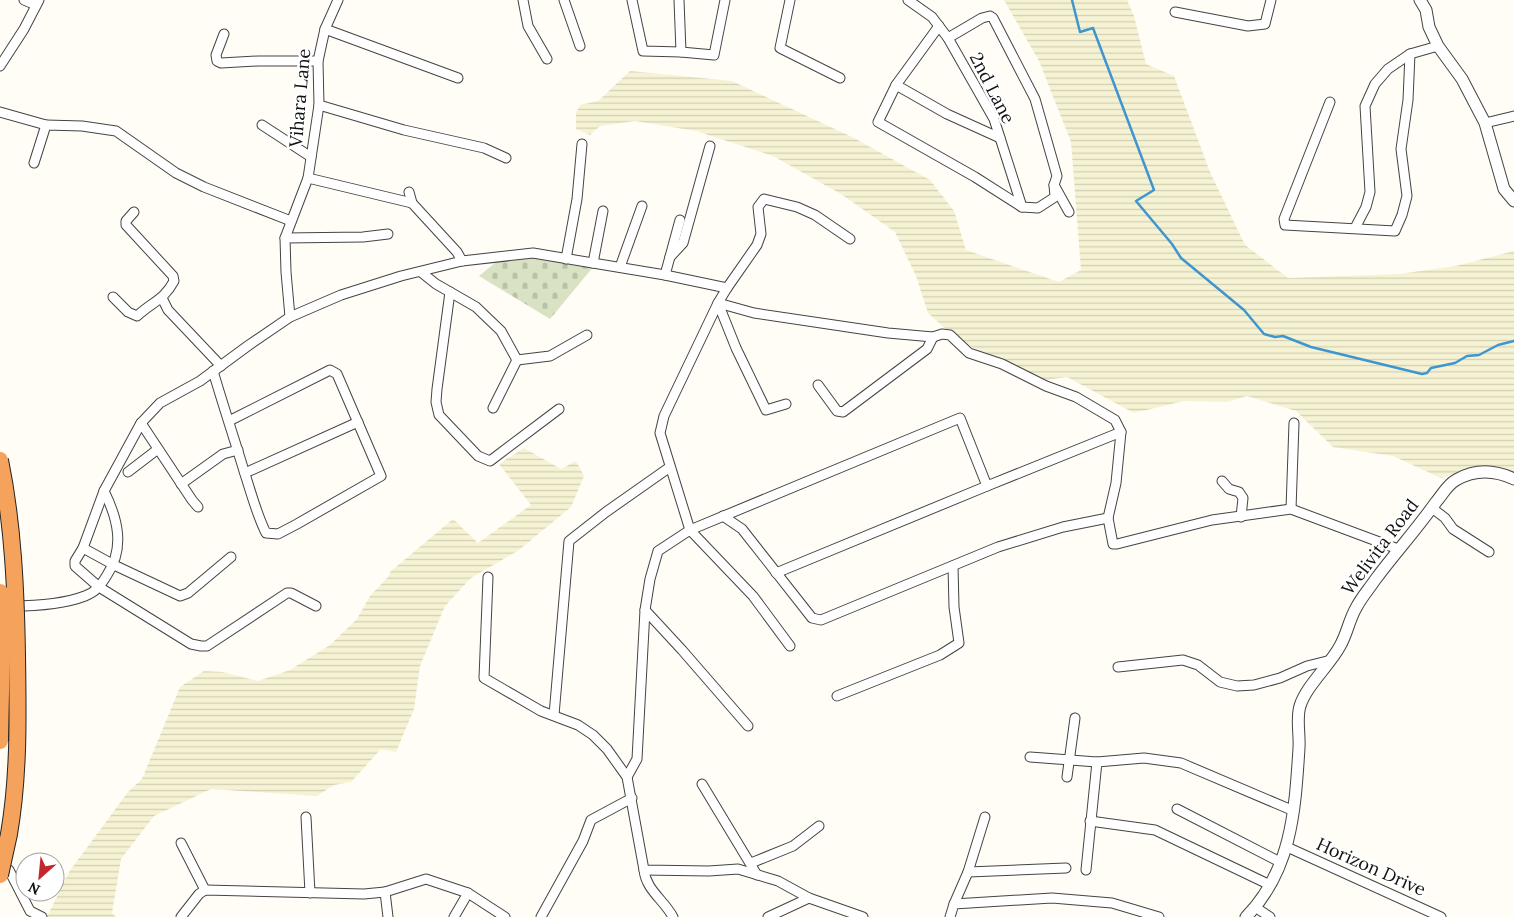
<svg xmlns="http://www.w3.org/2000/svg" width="1514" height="917" font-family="Lora,serif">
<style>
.farmland{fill:url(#farmland-rules)}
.cemetery{fill:url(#cemetery-stones)}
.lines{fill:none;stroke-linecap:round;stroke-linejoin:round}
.stream{stroke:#3f96cf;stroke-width:2.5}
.minor-casing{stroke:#444;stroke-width:11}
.tertiary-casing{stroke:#444;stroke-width:13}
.minor{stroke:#fff;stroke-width:9}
.tertiary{stroke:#fff;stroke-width:11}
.motorway-bridge-casing{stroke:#222;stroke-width:18;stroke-linecap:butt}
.motorway-bridge{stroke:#f5a25d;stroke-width:16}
.labels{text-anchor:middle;stroke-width:5;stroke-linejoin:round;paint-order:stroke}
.street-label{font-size:18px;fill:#111;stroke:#fff}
</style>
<defs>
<pattern id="farmland-rules" width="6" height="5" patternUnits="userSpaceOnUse" patternTransform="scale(1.25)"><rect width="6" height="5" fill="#f6f3d4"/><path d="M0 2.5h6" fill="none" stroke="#d2cfb5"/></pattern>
<pattern id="cemetery-stones" width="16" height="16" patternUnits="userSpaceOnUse" patternTransform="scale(1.25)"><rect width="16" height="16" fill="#d9e3c4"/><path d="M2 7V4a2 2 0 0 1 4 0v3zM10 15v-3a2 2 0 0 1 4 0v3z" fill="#b9c2a7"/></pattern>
</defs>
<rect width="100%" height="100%" fill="#fffdf5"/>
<g class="farmland">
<polygon points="1004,0 1127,0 1134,16 1146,64 1174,76 1210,172 1245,245 1288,278 1399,274 1456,266 1514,251 1514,478 1474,467 1441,478 1393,456 1333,447 1296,411 1247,396 1227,402 1184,401 1134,413 1067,377 1039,381 1016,367 959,341 928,313 916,276 895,232 841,194 773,156 696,131 635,121 600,126 590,135 576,129 576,113 580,105 598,101 630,71 732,81 854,138 930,180 954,211 966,250 1059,282 1081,270 1071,142 1039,61"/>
<polygon points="524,448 561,469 576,461 584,476 571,507 519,550 471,578 445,606 420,666 414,709 396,752 381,749 351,782 334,785 317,796 211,789 154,816 121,859 112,913 116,917 47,917 69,872 128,792 142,779 180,687 204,671 222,672 258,681 290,670 330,645 357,619 370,596 389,576 390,572 453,519 478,543 531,505 499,464"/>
</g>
<polygon class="cemetery" points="533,256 594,266 550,319 479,276 501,258"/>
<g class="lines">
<polyline class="stream" points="1072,0 1080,32 1093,28 1154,190 1136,201 1172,244 1181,258 1244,310 1264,334 1275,337 1283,336 1311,347 1422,374 1427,373 1431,368 1455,363 1467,356 1479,355 1498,345 1514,341"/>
<defs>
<g id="minor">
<polyline points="24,0 36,5"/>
<polyline points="523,0 528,26 547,59"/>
<polyline points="564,0 580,46"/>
<polyline points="632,0 643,51 681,52 679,0"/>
<polyline points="790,0 780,48 840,78"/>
<polyline points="908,0 932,17 948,38 994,119 1022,207"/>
<polyline points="1175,12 1248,26 1265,24 1271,0"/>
<polyline points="939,26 896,85 878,122 975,177 1022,207 1038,208 1055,197 1054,185"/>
<polyline points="325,29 458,78"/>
<polyline points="224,34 216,55 217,61 221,63 258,61 318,61"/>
<polyline points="948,38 982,18 990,16 993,18 1035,99 1057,176 1054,185 1069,212"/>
<polyline points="681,52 714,55 725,0"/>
<polyline points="0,66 24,29 39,0"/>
<polyline points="896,85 947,114 1000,138"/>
<polyline points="1330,102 1284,219 1285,225 1395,231 1402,215 1407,196 1401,149 1408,100 1410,54 1438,46"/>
<polyline points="319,105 404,130 484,148 506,158"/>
<polyline points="0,112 46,125"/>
<polyline points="1485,123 1514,116"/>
<polyline points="262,125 311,157"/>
<polyline points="34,163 46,125 82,126 116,131 176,173 204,187 291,221"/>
<polyline points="308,178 412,203"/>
<polyline points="409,192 412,203 457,252 462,261"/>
<polyline points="1355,228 1366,207 1370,192 1365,106 1375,84 1388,69 1410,54"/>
<polyline points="285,238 363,237 388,234"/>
<polyline points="670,257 683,243 710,146"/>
<polyline points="566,259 577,199 582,144"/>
<polyline points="593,263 603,211"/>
<polyline points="620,267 642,206"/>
<polyline points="421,272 436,284 450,292 437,389 436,402 439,415 478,456 490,461 559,409"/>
<polyline points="665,275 680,220"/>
<polyline points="727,288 757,245 761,234 758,207 764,199 797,207 815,215 850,239"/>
<polyline points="450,292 476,307 501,331 517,360 493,408"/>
<path d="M 113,297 L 128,312 L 137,316 C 152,302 164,300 174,281 L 173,276 L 126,225 L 126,221 L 134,212"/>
<polyline points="162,298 168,310 221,366"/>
<polyline points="290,317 286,272 285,238 308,178 319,105 318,61 325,29 338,0"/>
<polyline points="517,360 550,356 587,335"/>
<path d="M 213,371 C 223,405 234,438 244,471 C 251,492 256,513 266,533 L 278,534 L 297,524 L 381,476 L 337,374 L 330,370 L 229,421"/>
<polyline points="818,385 837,411 843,412 927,349 933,337"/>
<polyline points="786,404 766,410 736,348 718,303 664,416 660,433 690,530 753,596 790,646"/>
<polyline points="141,423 192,500 198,507"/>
<polyline points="128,472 158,449"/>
<polyline points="245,473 358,422"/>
<polyline points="1222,481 1229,489 1239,492 1243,498 1241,517"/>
<polyline points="181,484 223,454 238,450"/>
<polyline points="1432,508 1445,518 1453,529 1489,552"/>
<polyline points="1291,509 1294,423"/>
<polyline points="723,516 742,529 812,618 821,620 998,547 1063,527 1108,518"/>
<polyline points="83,548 114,565 180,596 188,593 231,557"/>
<polyline points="776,573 987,486 1121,432"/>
<polyline points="488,577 484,678 541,711 578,725 593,735 607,749 627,777 644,870 709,871 738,869 778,881 809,898"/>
<path d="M 12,606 C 34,606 64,604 85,596 C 96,592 101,585 107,575 C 125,548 118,519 104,491"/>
<polyline points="316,606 291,593 287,593 207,646 201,646 191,644 99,587 75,566 75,561 83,548 104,491 141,423 160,403 200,381 249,345 290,317 341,295 401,276 462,261 533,253 665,275 727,288 718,303 754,313 888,333 933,337 942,334 950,335 969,353 1002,364 1046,386 1076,397 1115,420 1121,432 1116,483 1108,518 1113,544 1117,544 1212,520 1291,509 1398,549"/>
<polyline points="645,610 682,650 748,726"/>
<polyline points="1118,667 1183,660 1198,665 1220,682 1237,686 1254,685 1280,678 1307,666 1331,660"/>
<polyline points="837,696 940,655 959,643 954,607 953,566"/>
<polyline points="554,715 569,541 606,512 670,467"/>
<polyline points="1030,757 1097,762"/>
<polyline points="627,777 637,759 645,610 650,579 658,551 690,530 960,418 987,486"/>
<polyline points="1067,777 1075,718"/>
<polyline points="702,784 757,875"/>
<polyline points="1177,809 1280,862"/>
<polyline points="306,817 310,893"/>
<polyline points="1090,821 1155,830 1270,885"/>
<polyline points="181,843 205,890"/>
<polyline points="1287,847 1441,917"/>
<polyline points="0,863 9,870 30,911 42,917"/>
<polyline points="751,863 793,846 819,826"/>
<path d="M 644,870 C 646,890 664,900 673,917"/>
<polyline points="1086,870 1097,762 1144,758 1181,763 1294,811"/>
<polyline points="968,872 1066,868"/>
<polyline points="954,904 968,872 985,817"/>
<polyline points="1255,907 1270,917"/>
<polyline points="181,917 199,894 205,890 364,894 385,892"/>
<polyline points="388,917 385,892 426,879 468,893 505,917"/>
<polyline points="454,917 468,893"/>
<polyline points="541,917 583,841 591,820 632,798"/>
<polyline points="768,917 809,898 863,917"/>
<polyline points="950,917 954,904 1052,898 1112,903 1159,917"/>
</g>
<g id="tertiary">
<polyline points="1420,0 1426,10 1429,27 1438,46 1462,79 1485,123 1504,189 1514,201"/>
<path d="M 1246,917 C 1292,870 1295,810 1299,748 C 1300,734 1296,719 1300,706 C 1306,686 1330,665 1340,646 C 1347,634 1349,620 1356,608 C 1361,598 1369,589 1375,580 C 1395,553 1417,529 1436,502 C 1443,494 1447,485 1456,480 C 1475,469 1495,470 1514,479"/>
</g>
</defs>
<use href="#minor" class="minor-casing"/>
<use href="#tertiary" class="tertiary-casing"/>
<use href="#minor" class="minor"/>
<use href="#tertiary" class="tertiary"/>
<defs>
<g id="motorway-bridge">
<path d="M 0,460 C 13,524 16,591 17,656 C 18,715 19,776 9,834 C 6,848 3,861 0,875"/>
<polyline points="0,592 2,641 0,741"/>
</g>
</defs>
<use href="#motorway-bridge" class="motorway-bridge-casing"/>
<use href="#motorway-bridge" class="motorway-bridge"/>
</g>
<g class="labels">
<g class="street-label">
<text transform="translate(992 88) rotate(63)" y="6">2nd Lane</text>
<text transform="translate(300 98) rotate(-85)" y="6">Vihara Lane</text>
<text transform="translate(1380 547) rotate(-53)" y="6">Welivita Road</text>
<text transform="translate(1371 867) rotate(24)" y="6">Horizon Drive</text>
</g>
</g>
<g transform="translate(40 877) rotate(207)"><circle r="24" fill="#ffffff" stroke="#a0a0a0"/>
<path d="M0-4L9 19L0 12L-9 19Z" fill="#c4262e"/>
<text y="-8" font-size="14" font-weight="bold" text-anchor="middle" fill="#111111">N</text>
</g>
</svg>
